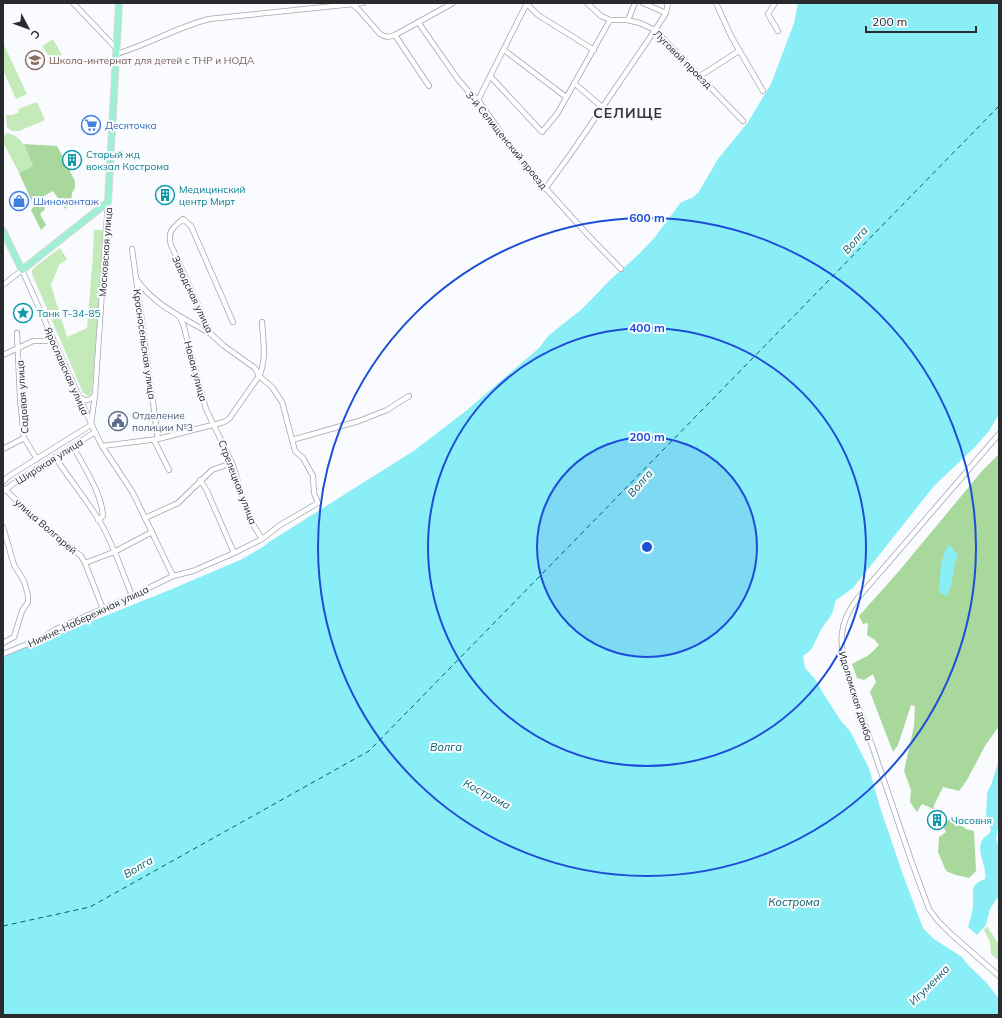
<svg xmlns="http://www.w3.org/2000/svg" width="1002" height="1018" font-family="Mulish,sans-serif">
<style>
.green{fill:#c4eaba}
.forest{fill:#a8d89c}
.water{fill:#8aeef6}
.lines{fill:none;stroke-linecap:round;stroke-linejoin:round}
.ferry{stroke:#046066;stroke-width:1;stroke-dasharray:5 4;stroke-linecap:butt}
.minor-casing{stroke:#a3a6ae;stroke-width:6}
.major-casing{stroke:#d8d9d9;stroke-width:8}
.minor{stroke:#fff;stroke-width:4.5}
.major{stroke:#9eefd3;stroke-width:6}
.ring{fill:none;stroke:#1d4ed8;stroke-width:2}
.labels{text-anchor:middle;stroke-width:4;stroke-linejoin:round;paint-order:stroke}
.street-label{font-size:10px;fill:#292a2d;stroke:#fafbff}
.education-label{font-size:10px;fill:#785e54;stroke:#fafbff;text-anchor:start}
.shop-label{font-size:10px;fill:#366cbe;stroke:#fafbff;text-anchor:start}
.culture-label{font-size:10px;fill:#0d838f;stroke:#fafbff;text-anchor:start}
.service-label{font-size:10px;fill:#4e5e75;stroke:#fafbff;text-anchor:start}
.water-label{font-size:11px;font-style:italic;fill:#046066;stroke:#fafbff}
.district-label{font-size:14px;font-weight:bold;letter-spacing:1px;fill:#34363d;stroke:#fafbff}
.centre{fill:#1d4ed8;stroke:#fafbff;stroke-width:2}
.ring-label{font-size:12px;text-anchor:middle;font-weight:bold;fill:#1d4ed8;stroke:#fafbff;stroke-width:4;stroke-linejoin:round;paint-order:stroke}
</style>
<rect width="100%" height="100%" fill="#fafbff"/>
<g class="green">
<polygon points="53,39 62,55 52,61 42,46"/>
<polygon points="3,43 27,94 16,99 3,70"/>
<polygon points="37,102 45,120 19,131 12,131 7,127 6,115 13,115 19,112 18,109"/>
<path d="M 7,133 C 24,136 28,153 33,166 L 19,173 L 3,142 L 3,137 Z"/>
<polygon points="94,230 104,230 92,391 91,394 88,396 83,393 32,274 32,270 35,267 60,248 67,259 59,265 51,285 67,337 87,328 93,254"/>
<polygon points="987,926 999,945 999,961 991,954 990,942 984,930"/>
</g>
<g class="forest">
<polygon points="24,144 57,146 75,181 75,188 72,193 71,203 65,209 53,191 40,198 45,209 40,214 46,225 41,230 31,210 34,206 19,173 33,166"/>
<path d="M 999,454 L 999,726 L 985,746 L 967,780 L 959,791 L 943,787 C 939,796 936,799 933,809 L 922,804 L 917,812 L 910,802 L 911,790 L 904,771 L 914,726 L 915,706 L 911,705 L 898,745 L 893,752 L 870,692 L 876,682 L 873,674 L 864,680 L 857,678 L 852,664 L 869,655 L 879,645 L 875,640 L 867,635 L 868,623 L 863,624 L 859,616 L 899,571 L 982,471 Z"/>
<polygon points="953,818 966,829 974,831 976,871 969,878 956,875 946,871 938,852 939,837 946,832 944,828 947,821"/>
</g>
<g class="water">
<polygon points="798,3 999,3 999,414 989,431 975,447 934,486 853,588 836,600 832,614 822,628 811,650 803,656 805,668 815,679 823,693 841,721 850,731 869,768 879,804 902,872 923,928 934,939 962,957 969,966 986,982 999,999 999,1015 3,1015 3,657 172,589 240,560 263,547 269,542 415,450 467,410 539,348 548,336 582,309 611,279 639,254 655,237 681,202 692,198 698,193 718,159 748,122 771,84 794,23"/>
<path d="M 949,545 L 958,555 C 952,568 954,583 947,596 L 939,592 C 940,579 940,555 949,545 Z"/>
<path d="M 999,760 L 999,822 L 996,839 L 999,848 L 999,895 L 990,909 L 986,925 L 977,935 L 968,927 C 970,919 973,912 973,904 C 974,890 969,885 985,879 C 988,865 970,844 989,834 L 991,830 L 986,815 L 987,793 L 991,785 Z"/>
</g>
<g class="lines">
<polyline class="ferry" points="3,926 90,907 369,751 999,106"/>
<defs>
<g id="minor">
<polyline points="73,3 116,48"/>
<polyline points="587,3 601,16 610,20 627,20 640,23 655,30 743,121"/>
<polyline points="643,3 666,13"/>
<polyline points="716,3 731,36 763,91"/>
<polyline points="775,3 768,14 778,31"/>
<path d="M 352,4 L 359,10 L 380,34 C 386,38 389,37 395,35 L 453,3"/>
<polyline points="527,4 538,15 594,50"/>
<polyline points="628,20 635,3"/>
<polyline points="418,22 457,78 468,91 478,100 522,162 587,234 621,269"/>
<polyline points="395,35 429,86"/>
<polyline points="504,50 566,97"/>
<path d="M 116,54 C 148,45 177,27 209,19 L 363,3"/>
<polyline points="700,76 739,51"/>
<polyline points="491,77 542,132 557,114 610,20"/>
<polyline points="574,83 602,107"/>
<polyline points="478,100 527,3"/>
<polyline points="545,189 572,152 655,30 666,13 668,3"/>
<polyline points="132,249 158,439"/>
<path d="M 137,280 C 155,306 184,318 211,334"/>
<polyline points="3,285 22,270 95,432 102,446 133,493 173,576"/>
<polyline points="179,316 183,324 206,409 232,463 244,501 254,526 262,539"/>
<polyline points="17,333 20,399 24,438 37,459"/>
<polyline points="3,355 33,341 48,341 53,340"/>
<path d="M 79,397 C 86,402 89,401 95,395"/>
<polyline points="91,424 95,395 108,202"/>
<path d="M 999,434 L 857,599 C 838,624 839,643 847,672 L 911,860 L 929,909 L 938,921 L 950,933 L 999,976"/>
<polyline points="154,440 169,470"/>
<polyline points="292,440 359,421 387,410 409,396"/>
<path d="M 73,446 C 84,468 101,491 103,516 L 98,520"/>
<path d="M 102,446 L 158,439 L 224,422 L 229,419 L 259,376 C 267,360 263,340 262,322"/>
<polyline points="3,449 24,438"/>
<path d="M 55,457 C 69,478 85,498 99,520 C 113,543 122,571 132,596"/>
<polyline points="200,480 207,491 234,553"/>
<polyline points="3,482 9,476 91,425"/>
<polyline points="5,489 25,509 81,556 85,563 103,609"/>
<polyline points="4,491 14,483 95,432"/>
<polyline points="145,518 178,503 212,470 232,463"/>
<polyline points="3,527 14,565 24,581 28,595 28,602 22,611 14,637 3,643"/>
<polyline points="85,563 114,552 152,532"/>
<path d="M 3,654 L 42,638 L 56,629 L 132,596 L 173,576 L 193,571 L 234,553 L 262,539 L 280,525 L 318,503 L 314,493 L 313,476 L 303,458 L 295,451 L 284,409 L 282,402 L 272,387 L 259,376 L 255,368 L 224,346 L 211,334 L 171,245 C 167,231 173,228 183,219 L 191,226 L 233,322"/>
</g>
<polyline id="major" points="3,231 22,270 108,202 119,3"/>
</defs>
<use href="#minor" class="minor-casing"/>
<use href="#major" class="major-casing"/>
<use href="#minor" class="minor"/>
<use href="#major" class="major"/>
</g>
<circle cx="647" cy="547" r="110" fill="#1d4ed8" fill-opacity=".12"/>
<g class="ring">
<circle cx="647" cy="547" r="110"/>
<circle cx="647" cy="547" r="219"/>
<circle cx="647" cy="547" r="329"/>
</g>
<defs>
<symbol id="school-ring" viewBox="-11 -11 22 22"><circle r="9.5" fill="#fafbff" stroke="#8d6e63" stroke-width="1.5"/><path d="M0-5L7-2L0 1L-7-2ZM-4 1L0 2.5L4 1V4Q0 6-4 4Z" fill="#8d6e63"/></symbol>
<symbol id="supermarket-ring" viewBox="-11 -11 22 22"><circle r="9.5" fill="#fafbff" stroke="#3f7fe0" stroke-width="1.5"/><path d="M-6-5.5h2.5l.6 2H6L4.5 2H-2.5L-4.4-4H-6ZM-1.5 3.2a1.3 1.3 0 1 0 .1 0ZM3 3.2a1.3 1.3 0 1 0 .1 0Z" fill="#3f7fe0"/></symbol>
<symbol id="building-ring" viewBox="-11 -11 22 22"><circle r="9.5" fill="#fafbff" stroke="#0f9aa8" stroke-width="1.5"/><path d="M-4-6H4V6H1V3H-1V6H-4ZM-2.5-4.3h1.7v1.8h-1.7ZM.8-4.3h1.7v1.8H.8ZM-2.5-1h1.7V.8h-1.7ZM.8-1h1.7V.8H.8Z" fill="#0f9aa8"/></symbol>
<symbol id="shop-ring" viewBox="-11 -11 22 22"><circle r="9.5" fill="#fafbff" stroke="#3f7fe0" stroke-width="1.5"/><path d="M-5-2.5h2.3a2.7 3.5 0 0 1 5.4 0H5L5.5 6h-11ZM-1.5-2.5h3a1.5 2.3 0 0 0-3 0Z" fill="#3f7fe0"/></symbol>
<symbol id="sight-ring" viewBox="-11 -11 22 22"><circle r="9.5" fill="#fafbff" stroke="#0f9aa8" stroke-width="1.5"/><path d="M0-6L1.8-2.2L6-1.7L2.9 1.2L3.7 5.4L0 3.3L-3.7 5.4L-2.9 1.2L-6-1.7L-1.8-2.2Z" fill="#0f9aa8"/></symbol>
<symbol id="civic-ring" viewBox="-11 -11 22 22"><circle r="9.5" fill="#fafbff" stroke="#5c6f8a" stroke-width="1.5"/><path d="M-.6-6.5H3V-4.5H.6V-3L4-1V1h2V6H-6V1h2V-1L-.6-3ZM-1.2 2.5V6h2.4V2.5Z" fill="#5c6f8a"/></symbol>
</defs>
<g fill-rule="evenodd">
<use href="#school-ring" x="24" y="49" width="22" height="22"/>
<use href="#supermarket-ring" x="80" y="114" width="22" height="22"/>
<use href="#building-ring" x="61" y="149" width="22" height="22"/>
<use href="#building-ring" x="154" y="184" width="22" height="22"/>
<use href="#shop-ring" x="8" y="190" width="22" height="22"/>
<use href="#sight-ring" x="12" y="302" width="22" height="22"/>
<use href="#civic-ring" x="107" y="410" width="22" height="22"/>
<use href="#building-ring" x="926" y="809" width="22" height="22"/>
</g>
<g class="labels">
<g class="street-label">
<text transform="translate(683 59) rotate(45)" y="4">Луговой проезд</text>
<text transform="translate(507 140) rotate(51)" y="4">3-й Селищенский проезд</text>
<text transform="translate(105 252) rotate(-86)" y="4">Московская улица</text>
<text transform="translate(193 294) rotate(65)" y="4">Заводская улица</text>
<text transform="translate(145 344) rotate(82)" y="4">Красносельская улица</text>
<text transform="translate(67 371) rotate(66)" y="4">Ярославская улица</text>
<text transform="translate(196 371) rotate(75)" y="4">Новая улица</text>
<text transform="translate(22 397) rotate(-94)" y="4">Садовая улица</text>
<text transform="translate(49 461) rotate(-32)" y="4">Широкая улица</text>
<text transform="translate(238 482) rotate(69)" y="4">Стрелецкая улица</text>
<text transform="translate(46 526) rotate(41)" y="4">улица Волгарей</text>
<text transform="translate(88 616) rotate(-25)" y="4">Нижне-Набережная улица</text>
<text transform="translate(856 696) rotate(73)" y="4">Идоломская дамба</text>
</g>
<g class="education-label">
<text x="49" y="64">Школа-интернат для детей с ТНР и НОДА</text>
</g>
<g class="shop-label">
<text x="105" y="129">Десяточка</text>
<text x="33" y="205">Шиномонтаж</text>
</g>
<g class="culture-label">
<text x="86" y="158">Старый жд<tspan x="86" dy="12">вокзал Кострома</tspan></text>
<text x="179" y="193">Медицинский<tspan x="179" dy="12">центр Мирт</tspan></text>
<text x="37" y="317">Танк Т-34-85</text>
<text x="951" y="824">Часовня</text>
</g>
<g class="service-label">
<text x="132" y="419">Отделение<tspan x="132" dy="12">полиции №3</tspan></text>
</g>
<g class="water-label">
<text transform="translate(855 240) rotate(-49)" y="4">Волга</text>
<text transform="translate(640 483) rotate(-49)" y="4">Волга</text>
<text x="446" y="751">Волга</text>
<text transform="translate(487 794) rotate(28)" y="4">Кострома</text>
<text transform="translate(138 867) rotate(-31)" y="4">Волга</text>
<text x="794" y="906">Кострома</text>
<text transform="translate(929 985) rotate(-45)" y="4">Игуменка</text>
</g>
<g class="district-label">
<text x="628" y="118">СЕЛИЩЕ</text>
</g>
</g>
<circle cx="647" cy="547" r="6" class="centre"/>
<g class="ring-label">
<text x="647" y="222">600 m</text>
<text x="647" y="332">400 m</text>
<text x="647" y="441">200 m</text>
</g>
<rect width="1002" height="1018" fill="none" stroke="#292a2d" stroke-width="8"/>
<g transform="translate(28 28) rotate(131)" stroke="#fafbff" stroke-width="3" paint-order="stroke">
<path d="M0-3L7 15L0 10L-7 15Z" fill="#292a2d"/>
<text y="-6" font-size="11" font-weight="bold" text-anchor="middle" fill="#292a2d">С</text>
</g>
<path d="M866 26v6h110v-6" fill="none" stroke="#292a2d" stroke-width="2"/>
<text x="872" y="26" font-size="12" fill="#292a2d" stroke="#fafbff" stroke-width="3" paint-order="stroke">200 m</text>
</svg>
